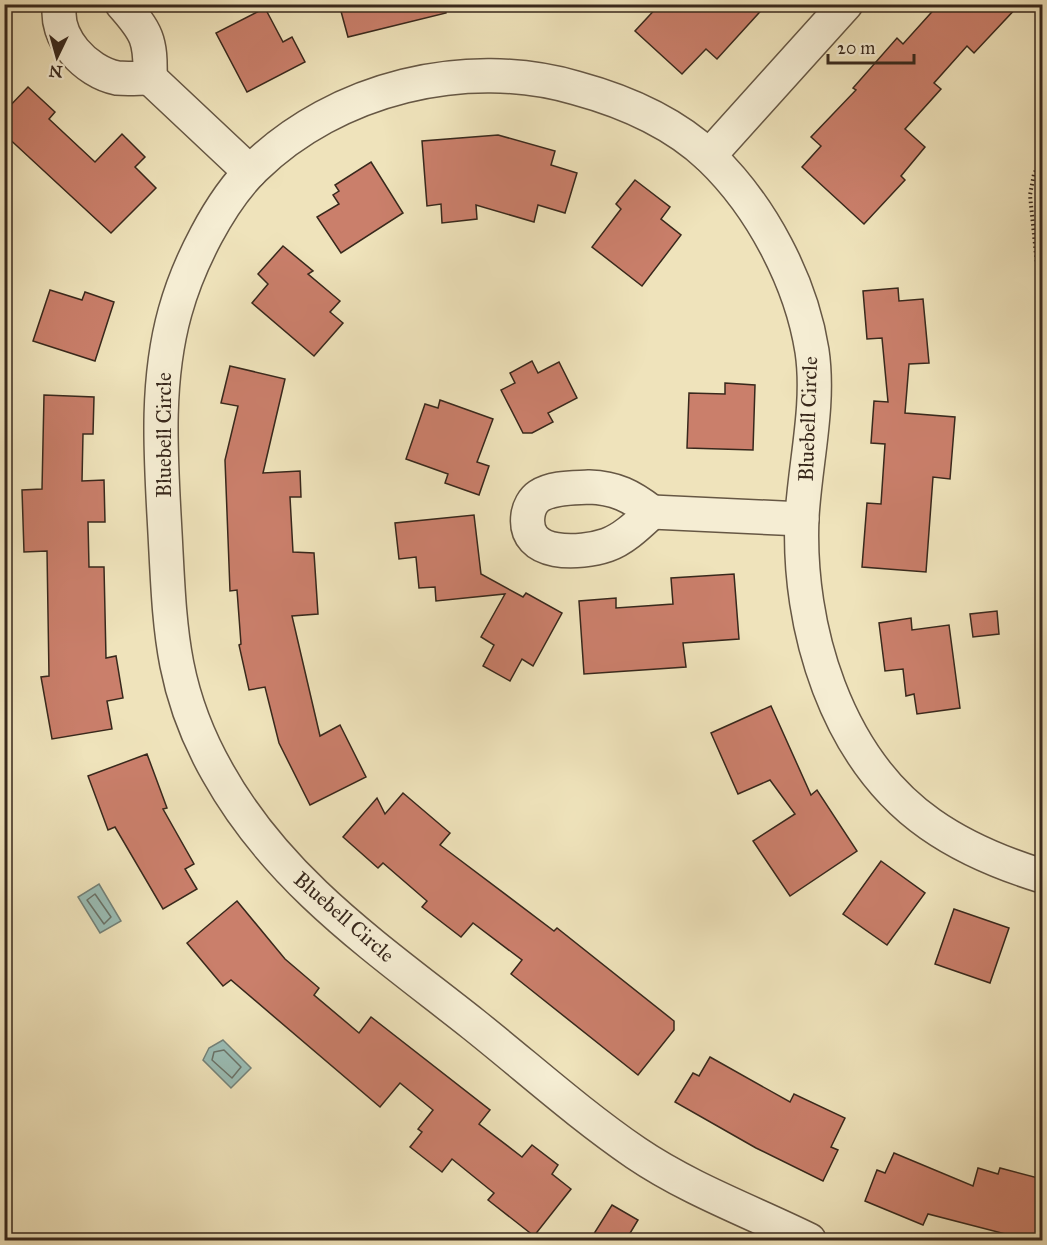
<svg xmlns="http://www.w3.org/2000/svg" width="1047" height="1245" font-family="'IM FELL Great Primer',serif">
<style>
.water{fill:#9abdb5;stroke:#738178;stroke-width:1.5}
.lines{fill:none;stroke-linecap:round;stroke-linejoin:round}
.shore{stroke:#697268;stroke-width:1.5}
.building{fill:#ca7f6b;stroke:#38281c;stroke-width:1.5}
.minor-casing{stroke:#665744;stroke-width:36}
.path{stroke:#38281c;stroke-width:4;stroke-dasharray:1.5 3;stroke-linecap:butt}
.minor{stroke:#f5edd3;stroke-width:33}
.labels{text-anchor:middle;stroke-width:6;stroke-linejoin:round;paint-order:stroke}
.street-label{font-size:21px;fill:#38281c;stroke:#f5edd3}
</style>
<rect width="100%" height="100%" fill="#efe3bb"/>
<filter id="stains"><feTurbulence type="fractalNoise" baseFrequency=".00333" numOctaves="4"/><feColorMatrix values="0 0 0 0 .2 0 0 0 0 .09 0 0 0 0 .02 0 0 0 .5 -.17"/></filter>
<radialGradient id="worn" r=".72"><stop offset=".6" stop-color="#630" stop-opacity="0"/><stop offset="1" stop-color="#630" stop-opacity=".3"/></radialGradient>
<g class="water">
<polygon points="99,884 121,921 100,933 78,897"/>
<polygon points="223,1040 251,1068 231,1088 203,1060 209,1048"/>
</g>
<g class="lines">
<g class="shore">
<polygon points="95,894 111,917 104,924 87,900"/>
<polygon points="224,1050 241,1067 232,1078 212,1060 214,1052"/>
</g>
</g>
<g class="building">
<polygon points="339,4 445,4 446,13 348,37"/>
<polygon points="660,4 767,4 717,59 706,49 682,74 635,31"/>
<polygon points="939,4 1020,4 974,53 967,46 934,83 941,89 905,129 925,147 901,176 905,180 864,224 802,167 821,146 811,137 856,90 853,88 897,38 903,44"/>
<polygon points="265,8 283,42 292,37 305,62 247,92 216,33"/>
<polygon points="28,87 55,112 49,119 95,162 122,134 145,157 135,167 156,188 111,233 4,134 4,112"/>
<polygon points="498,135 555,151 551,165 577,173 565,213 538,205 534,222 476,205 477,219 442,223 441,204 427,206 422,141"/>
<polygon points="371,162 403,213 341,253 317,217 339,204 333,195 339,191 335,185"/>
<polygon points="635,180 670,207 661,219 681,235 642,286 592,247 621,209 616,204"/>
<polygon points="283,246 313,271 308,274 340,301 330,312 343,323 314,356 252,303 268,284 258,274"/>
<polygon points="898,288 899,301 923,299 929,363 909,364 905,413 955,417 950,479 933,477 926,572 862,567 867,503 881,504 885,444 871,443 874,401 888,402 882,338 867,339 863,291"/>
<polygon points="50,290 82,300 85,292 114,302 95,361 33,341"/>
<polygon points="532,361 538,373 559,362 577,398 548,413 553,422 532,433 523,433 501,390 515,383 510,373"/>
<polygon points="230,366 285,379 263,473 300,471 301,497 290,497 293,552 314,553 318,614 292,616 320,736 340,725 366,777 310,805 279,743 265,687 249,690 239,645 241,644 237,590 230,591 225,460 238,406 221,403"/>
<polygon points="725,383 755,385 753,450 687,448 689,393 725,394"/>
<polygon points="44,395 94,397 93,434 83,434 82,481 104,480 105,522 88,522 89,567 104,567 106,658 116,656 123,698 107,701 112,729 52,739 41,677 49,676 47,551 24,552 22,490 42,489"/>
<polygon points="440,400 493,419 477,462 489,466 479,495 445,483 448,474 406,459 425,404 438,408"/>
<polygon points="474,515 481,574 523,597 526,593 562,613 533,666 522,659 510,681 483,666 494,645 481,637 505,594 436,601 435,587 419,588 416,557 399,559 395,523"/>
<polygon points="734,574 739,639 683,643 686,667 584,674 579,601 616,598 616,608 673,604 671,578"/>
<polygon points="997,611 999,634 973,637 970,614"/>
<polygon points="911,618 912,630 949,625 960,708 917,714 914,694 906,696 903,669 885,671 879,623"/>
<polygon points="771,706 811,795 817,790 857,851 790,896 753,841 795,814 770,780 738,794 711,733"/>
<polygon points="147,754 167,808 163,809 194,864 185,869 197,889 163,909 115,827 108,830 88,776"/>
<polygon points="403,793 450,833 440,845 554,931 557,928 674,1021 674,1030 638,1075 511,974 522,960 473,923 461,937 422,907 427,901 383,863 378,868 343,837 377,798 385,814"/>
<polygon points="881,861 925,893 887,945 843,914"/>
<polygon points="237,901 285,959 319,988 314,995 359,1033 371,1017 490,1110 479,1124 522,1157 532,1145 558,1165 552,1174 571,1189 534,1236 488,1200 494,1193 452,1159 442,1172 410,1147 422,1132 418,1129 433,1110 400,1083 380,1107 231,980 223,986 187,943"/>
<polygon points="954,909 1009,928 990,983 935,964"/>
<polygon points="710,1057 790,1102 794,1094 845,1118 831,1147 838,1150 823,1181 756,1148 675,1102 693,1073 699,1076"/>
<polygon points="894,1153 973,1186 978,1168 998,1174 1000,1168 1042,1179 1042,1224 1039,1239 1026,1236 1025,1239 928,1214 923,1225 865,1201 877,1170 885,1173"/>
<polygon points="612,1205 638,1220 626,1240 590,1240"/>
</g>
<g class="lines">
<defs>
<g id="minor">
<path d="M 60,4 C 53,37 86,72 117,78 C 128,79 139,78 150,78"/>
<path d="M 122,4 C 147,32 151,40 150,78"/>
<polyline points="150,78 250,172"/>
<polyline points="709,156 846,4"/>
<path d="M 589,487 C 616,488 631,496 652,512 C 639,524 624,539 607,545 C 581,554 522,558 528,515 C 529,508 533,500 539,496 C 553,487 574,488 589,487 Z"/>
<polyline points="652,512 802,519"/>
<path d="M 809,1240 C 752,1212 689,1189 636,1153 C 579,1114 527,1067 473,1024 C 377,948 279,882 218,773 C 170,689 170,626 165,533 C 161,459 155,384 175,312 C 188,265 219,202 254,168 C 336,88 466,56 576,88 C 624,101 674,123 710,157 C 761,206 801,281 812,351 C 820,405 805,463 802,517 C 797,627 836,758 930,824 C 964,848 1003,864 1042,876"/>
</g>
</defs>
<use href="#minor" class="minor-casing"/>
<polyline class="path" points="1042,159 1034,174 1030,195 1042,314"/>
<use href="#minor" class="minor"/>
</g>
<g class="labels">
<g class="street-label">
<text transform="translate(808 419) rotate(-88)" y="7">Bluebell Circle</text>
<text transform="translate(164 435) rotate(-90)" y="7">Bluebell Circle</text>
<text transform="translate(344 917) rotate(41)" y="7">Bluebell Circle</text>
</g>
</g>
<rect width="1047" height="1245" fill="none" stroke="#efe3bb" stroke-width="24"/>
<rect x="6" y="6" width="1035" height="1233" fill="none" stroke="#38281c" stroke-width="3"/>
<rect x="12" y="12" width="1023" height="1221" fill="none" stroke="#38281c" stroke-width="1.5"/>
<g transform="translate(57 57) rotate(185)" stroke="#f5edd3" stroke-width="4.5" paint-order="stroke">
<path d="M0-4.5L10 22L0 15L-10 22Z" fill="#38281c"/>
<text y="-9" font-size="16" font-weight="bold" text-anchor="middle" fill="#38281c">N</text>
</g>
<path d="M828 54v9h86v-9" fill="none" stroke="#38281c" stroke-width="3"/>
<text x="837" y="54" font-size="18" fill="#38281c" stroke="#f5edd3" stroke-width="4.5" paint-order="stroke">20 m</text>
<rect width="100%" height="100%" filter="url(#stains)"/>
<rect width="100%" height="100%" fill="url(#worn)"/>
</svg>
